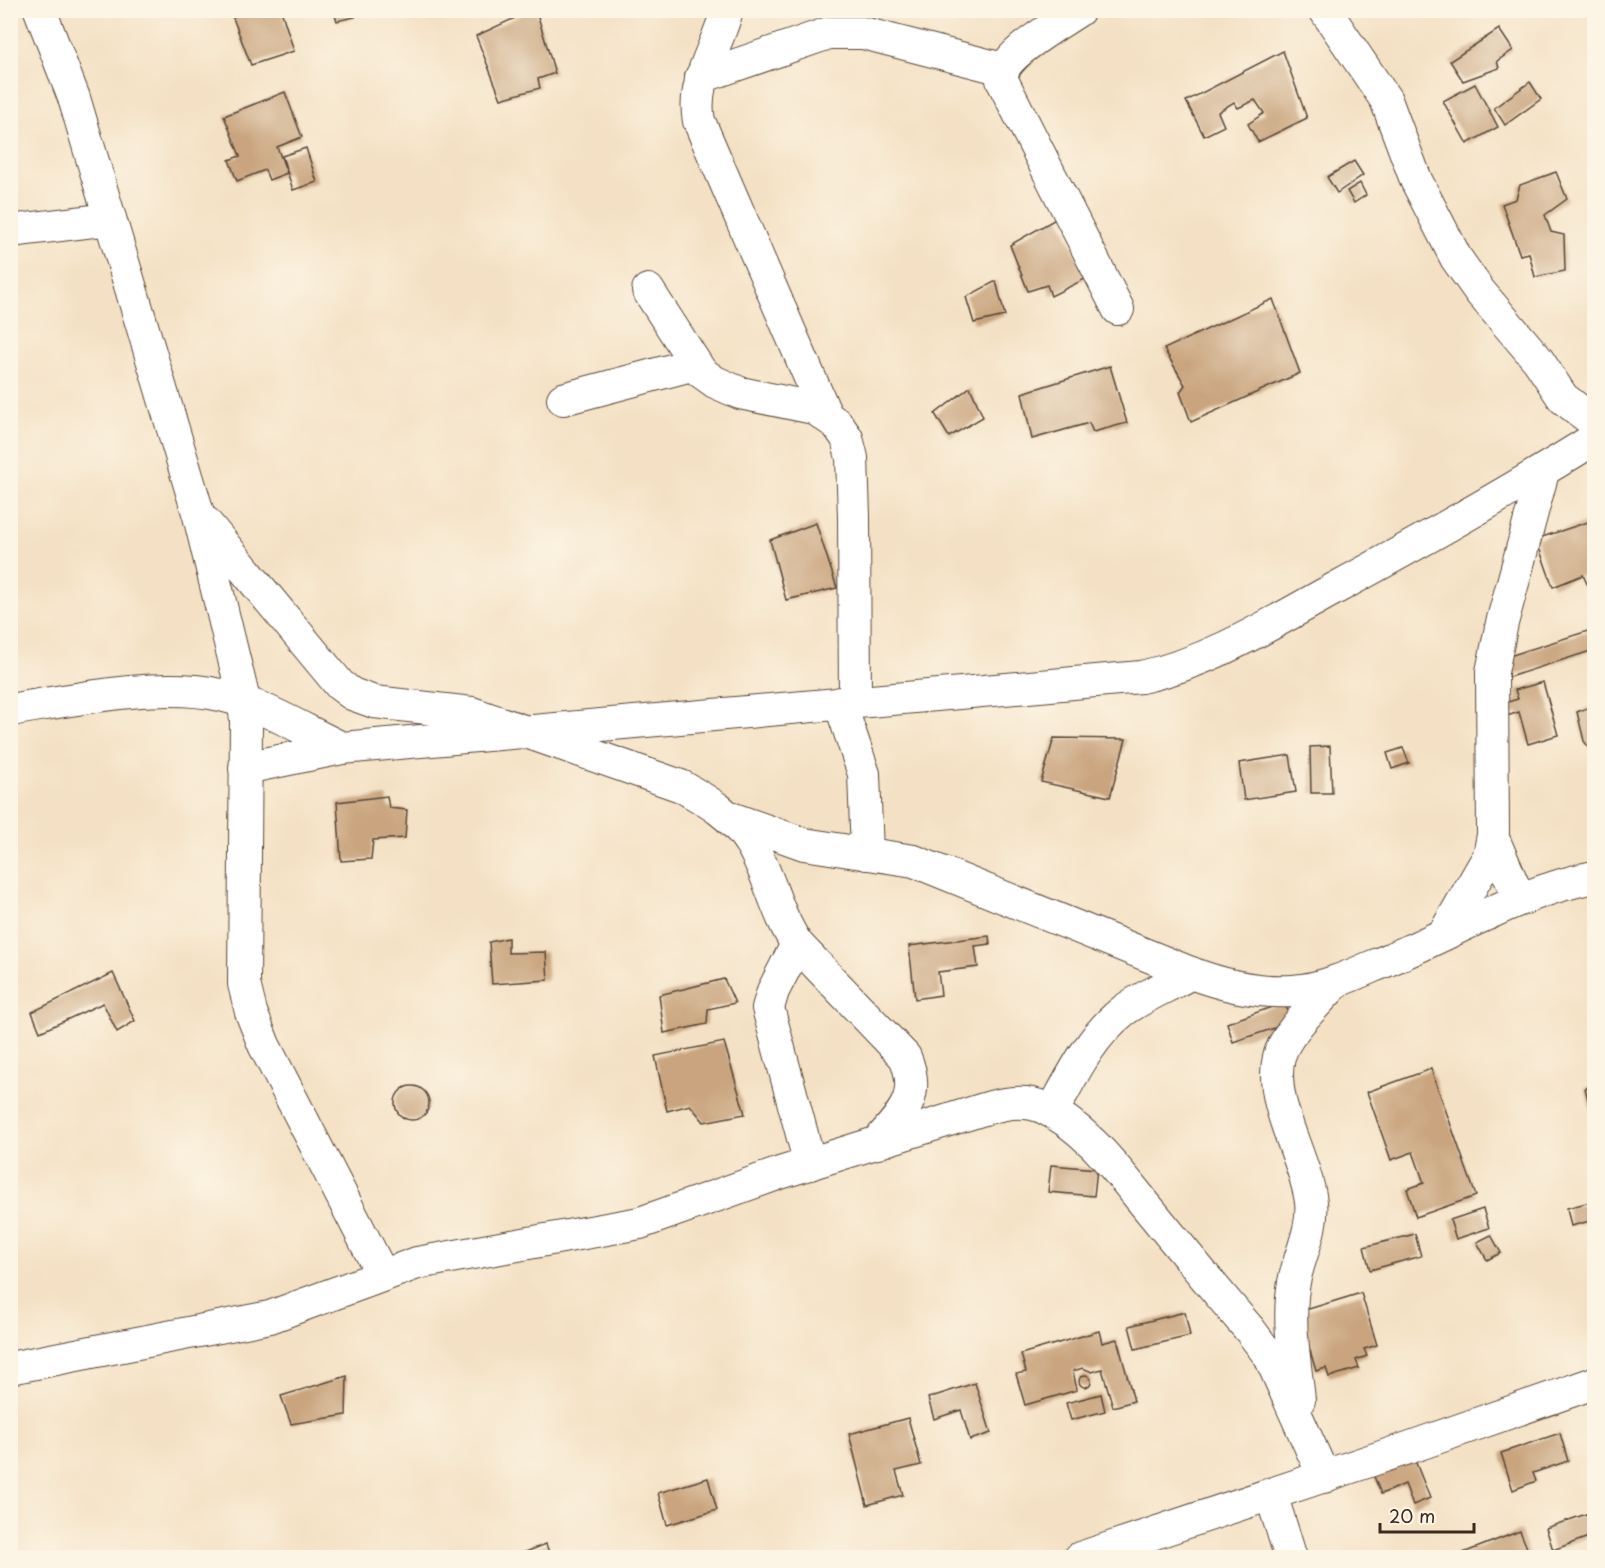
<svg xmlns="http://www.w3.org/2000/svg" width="1605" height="1568" font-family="'Playpen Sans',sans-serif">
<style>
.building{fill:#c9a47e}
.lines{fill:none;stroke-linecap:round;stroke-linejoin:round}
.minor-casing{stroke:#574537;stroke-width:34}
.minor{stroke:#fff;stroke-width:32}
</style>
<rect width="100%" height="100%" fill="#fcf5e5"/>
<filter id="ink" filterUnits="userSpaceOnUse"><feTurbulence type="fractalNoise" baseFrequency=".0167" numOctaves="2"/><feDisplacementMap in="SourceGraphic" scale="12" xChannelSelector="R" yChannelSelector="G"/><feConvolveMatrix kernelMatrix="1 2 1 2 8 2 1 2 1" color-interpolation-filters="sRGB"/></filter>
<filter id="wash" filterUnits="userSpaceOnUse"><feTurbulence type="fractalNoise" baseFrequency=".008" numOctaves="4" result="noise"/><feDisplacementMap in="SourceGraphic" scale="24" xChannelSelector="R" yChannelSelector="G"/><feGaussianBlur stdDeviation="1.35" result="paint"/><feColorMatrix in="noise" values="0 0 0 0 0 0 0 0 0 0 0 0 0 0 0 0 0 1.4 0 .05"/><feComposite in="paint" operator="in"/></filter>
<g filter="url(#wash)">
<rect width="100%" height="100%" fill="#f4e1c5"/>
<g id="blocks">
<g class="building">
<polygon points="230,10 281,10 294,51 251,65"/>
<polygon points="333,10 354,10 355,17 337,21"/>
<polygon points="532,10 536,10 555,73 538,79 540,88 501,99 476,36"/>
<polygon points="1461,10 1474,10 1466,17"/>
<polygon points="1499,29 1513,50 1497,61 1499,68 1463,81 1450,61"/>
<polygon points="1283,51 1307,118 1258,142 1248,124 1264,113 1255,100 1238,108 1234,102 1218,112 1224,126 1204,136 1186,101"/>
<polygon points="1530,82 1541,99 1505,125 1494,108"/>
<polygon points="1475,84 1498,127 1467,144 1443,101"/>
<polygon points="285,92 302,137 277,147 287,173 269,180 265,170 237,181 229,160 240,156 224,116"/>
<polygon points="306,148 317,182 293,190 282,156"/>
<polygon points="1354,161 1363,175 1337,193 1327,177"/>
<polygon points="1556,172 1567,199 1545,215 1551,232 1564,235 1565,271 1535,277 1529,253 1520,255 1502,204 1516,199 1520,185"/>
<polygon points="1360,183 1366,195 1354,203 1347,191"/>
<polygon points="1059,217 1087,278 1051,296 1047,285 1028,291 1010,245"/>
<polygon points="996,281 1005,316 974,323 966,297"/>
<polygon points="1273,299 1300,373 1191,422 1180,392 1185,385 1164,349"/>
<polygon points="1110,366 1127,423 1093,432 1089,423 1032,439 1022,393"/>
<polygon points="970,387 983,417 949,437 935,414"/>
<polygon points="1594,520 1594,599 1583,575 1553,587 1536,539"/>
<polygon points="816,523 837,588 786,600 770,540"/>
<polygon points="1594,629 1594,650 1506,678 1500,659"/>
<polygon points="1543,682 1558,735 1528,744 1519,712 1498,719 1494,706 1518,699 1515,690"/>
<polygon points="1594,705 1594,755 1584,741 1577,712"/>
<polygon points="1054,738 1126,739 1110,797 1041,782"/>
<polygon points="1330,746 1332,793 1311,793 1310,747"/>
<polygon points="1403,748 1409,763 1392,769 1387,753"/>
<polygon points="1290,755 1296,792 1244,800 1239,763"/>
<polygon points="387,796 389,808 407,810 405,838 373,840 371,859 341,861 337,802"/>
<polygon points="989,936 990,944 975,946 978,967 938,972 941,995 915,999 909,946"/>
<polygon points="508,938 508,953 546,952 548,980 492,984 489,942"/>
<polygon points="113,973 135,1021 117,1032 103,1003 40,1032 32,1012"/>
<polygon points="724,979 735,1003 708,1009 707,1024 664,1033 659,995"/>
<polygon points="1283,1003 1295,1021 1233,1042 1227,1023"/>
<polygon points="724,1042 745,1114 704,1122 690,1105 667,1111 655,1056"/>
<polygon points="1431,1069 1476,1196 1416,1217 1407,1189 1424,1183 1413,1152 1391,1160 1367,1092"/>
<polygon points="1594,1086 1594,1124 1585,1088"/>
<circle cx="412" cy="1103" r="17"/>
<polygon points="1051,1165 1097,1169 1094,1196 1048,1192"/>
<polygon points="1594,1201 1594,1220 1571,1226 1567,1208"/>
<polygon points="1483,1209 1489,1228 1456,1239 1450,1220"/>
<polygon points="1415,1234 1421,1256 1370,1270 1364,1247"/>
<polygon points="1491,1235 1501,1253 1487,1260 1477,1242"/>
<polygon points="1361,1293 1377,1345 1364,1349 1367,1356 1356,1360 1359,1368 1329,1377 1326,1368 1316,1371 1299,1312"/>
<polygon points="1185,1312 1190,1336 1135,1349 1129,1326"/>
<polygon points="1099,1331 1102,1343 1117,1339 1134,1401 1113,1407 1102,1369 1092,1372 1083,1368 1073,1371 1077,1390 1025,1405 1016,1374 1026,1372 1021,1354"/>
<circle cx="1085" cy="1381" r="6"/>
<polygon points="347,1376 346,1415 291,1424 281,1396"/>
<polygon points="975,1383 991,1433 970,1440 961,1410 934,1419 928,1398"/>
<polygon points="1101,1394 1105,1411 1071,1420 1066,1403"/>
<polygon points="908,1418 921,1465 896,1471 903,1495 867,1505 849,1434"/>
<polygon points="1560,1433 1568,1461 1533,1473 1536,1481 1513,1490 1501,1453"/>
<polygon points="1414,1458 1430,1498 1413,1505 1405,1484 1381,1494 1373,1474"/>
<polygon points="708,1478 717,1510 667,1525 658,1493"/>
<polygon points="1589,1513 1594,1535 1553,1550 1546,1528"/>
<polygon points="1520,1531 1530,1555 1465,1558 1463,1553"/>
<polygon points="546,1544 551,1558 519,1558 518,1555"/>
</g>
</g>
</g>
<g filter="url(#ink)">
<use href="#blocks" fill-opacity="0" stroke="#574537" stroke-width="1.5"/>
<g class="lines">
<defs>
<g id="minor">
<polyline points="40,10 74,98 199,516 243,696 246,721 244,984 251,1012 264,1045 382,1274"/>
<path d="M 727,10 C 717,49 691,81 699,121 L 826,415"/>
<path d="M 1079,10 C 1059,24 999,56 1002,80 L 1118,309"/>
<polyline points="1325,10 1386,100 1416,180 1456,258 1480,292 1538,360 1563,398 1594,422"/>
<polyline points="701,77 829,33 863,33 1003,69"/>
<polyline points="10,231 110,219"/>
<polyline points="648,290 701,372 715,382 740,393 814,408 837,424 847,438 852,458 854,516 855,702"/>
<polyline points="563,399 695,364"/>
<path d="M 205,522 L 340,685 L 352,694 L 374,702 L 472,713 L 681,786 C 708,801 734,816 751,844 C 770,876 776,913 797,944 L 905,1057 C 922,1097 902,1114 877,1143"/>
<polyline points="840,703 864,774 867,854"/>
<path d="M 10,710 C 71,700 161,681 220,695 C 262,704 303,730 342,748"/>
<path d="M 245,768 L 342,748 L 1141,677 C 1211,662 1272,623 1334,589 C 1422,541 1510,492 1594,439"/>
<path d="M 731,818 L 804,844 L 914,861 L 1191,973 C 1225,986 1257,993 1293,991 C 1321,989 1346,978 1371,967 C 1446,938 1515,892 1594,877"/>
<polyline points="1493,838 1514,887 1525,898"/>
<polyline points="1444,934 1489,856 1493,835 1492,672 1502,623 1543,472"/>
<polyline points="797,944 773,991 768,1008 810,1164"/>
<path d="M 1052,1112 C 1072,1076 1090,1037 1123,1011 C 1143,996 1169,986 1191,973"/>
<path d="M 10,1368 L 270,1317 L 417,1263 L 640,1223 L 780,1173 L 984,1109 C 1003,1103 1024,1099 1042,1107 C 1089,1128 1121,1176 1153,1214 C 1185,1253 1217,1292 1250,1330 L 1270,1357 L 1324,1477"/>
<path d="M 1299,1400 C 1295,1361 1287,1321 1294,1282 C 1299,1256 1314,1229 1311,1202 C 1305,1155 1268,1103 1279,1057 C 1286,1031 1320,1001 1337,981"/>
<polyline points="1271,1494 1291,1558"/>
<polyline points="1080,1558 1405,1449 1594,1383"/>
</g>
</defs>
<use href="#minor" class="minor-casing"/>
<use href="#minor" class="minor"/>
</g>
</g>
<rect width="1605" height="1568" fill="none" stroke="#fcf5e5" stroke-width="36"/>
<path d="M1380 1523v9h94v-9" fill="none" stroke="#3b2a1e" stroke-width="3"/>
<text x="1389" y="1523" font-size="18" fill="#3b2a1e" stroke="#fcf5e5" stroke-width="4.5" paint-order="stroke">20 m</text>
</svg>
